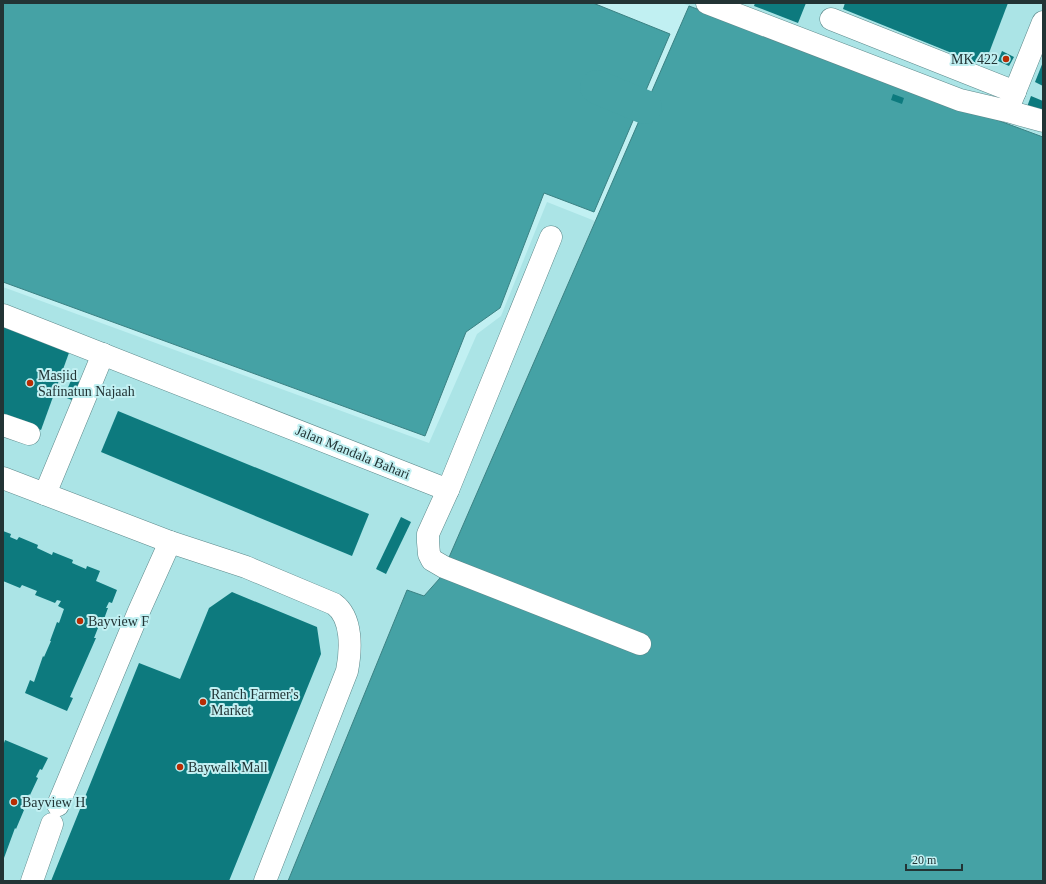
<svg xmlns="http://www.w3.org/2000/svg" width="1046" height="884" font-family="Georgia,serif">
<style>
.built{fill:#abe4e6}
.water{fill:#45a2a5;stroke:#3a8183}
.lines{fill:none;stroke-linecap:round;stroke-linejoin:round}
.river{stroke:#45a2a5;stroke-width:34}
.building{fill:#0d7a7e}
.minor-casing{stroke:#5d898b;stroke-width:23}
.minor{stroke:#fff;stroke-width:22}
.poi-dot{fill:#b72d04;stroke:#c1f0f2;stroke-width:1.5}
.labels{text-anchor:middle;stroke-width:4;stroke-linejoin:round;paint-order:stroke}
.poi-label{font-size:14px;fill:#223435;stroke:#c1f0f2;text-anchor:start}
.street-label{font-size:14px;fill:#223435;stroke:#c1f0f2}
</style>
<rect width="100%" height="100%" fill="#c1f0f2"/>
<g class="built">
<polygon points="682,3 1043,3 1043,136 689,6"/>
<polygon points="547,202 595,221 440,578 424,596 407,590 288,881 3,881 3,287 429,443 477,334 501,316"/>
</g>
<g class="water">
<polygon points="3,3 593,3 670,34 594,212 544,193 500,308 466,332 425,436 3,282"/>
<polygon points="689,6 1043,137 1043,881 288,881 407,590 424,596 440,578"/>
</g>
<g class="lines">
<polyline class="river" points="597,87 645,107"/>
</g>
<g class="building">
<polygon points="755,3 806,3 798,23 754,6"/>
<polygon points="845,3 1008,3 984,66 843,9"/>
<polygon points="1002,51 1014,57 1009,66 998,61"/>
<polygon points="1043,62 1043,86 1035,82"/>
<polygon points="893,94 904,98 902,104 891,100"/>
<polygon points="1031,96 1043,101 1043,114 1027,107"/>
<polygon points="3,325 70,350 41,430 3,416"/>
<polygon points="72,378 80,382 72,400 64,397"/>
<polygon points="118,411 369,514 352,556 101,452"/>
<polygon points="401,517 411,522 386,574 376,569"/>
<polygon points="3,531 11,534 10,537 17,540 19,537 38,545 37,548 52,555 53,552 73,560 72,563 86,569 87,566 100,571 96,581 117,590 112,603 109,602 106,608 108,608 104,619 102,618 94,638 96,638 70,697 73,698 67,711 25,693 30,680 34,682 43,656 44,657 51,641 50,641 57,622 59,623 64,609 58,606 61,601 57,600 55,603 35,595 37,591 22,585 20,588 3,581"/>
<polygon points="232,592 317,627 321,654 229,881 51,881 139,663 180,679 209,608"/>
<polygon points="5,740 48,758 42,770 40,769 36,777 38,778 30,795 29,794 23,810 24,810 16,829 15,828 4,858 3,858 3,746"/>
</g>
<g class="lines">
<defs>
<g id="minor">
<polyline points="707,3 960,100 1007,111 1043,121"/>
<polyline points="831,19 1015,92"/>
<polyline points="1010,104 1043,22"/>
<polyline points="551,237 448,490 428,534 428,542 429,554 432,560 444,567 640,644"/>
<polyline points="3,315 448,490"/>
<polyline points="3,425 29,434"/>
<path d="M 3,478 L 170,542 L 246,567 L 334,604 C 353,618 351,650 347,671 L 265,881"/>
<polyline points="45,494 103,354"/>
<polyline points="58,805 139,611 170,542"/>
<polyline points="32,881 52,824"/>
</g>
</defs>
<use href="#minor" class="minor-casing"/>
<use href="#minor" class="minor"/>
</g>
<g class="poi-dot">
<circle cx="1006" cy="59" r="4"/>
<circle cx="30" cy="383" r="4"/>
<circle cx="80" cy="621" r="4"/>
<circle cx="203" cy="702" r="4"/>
<circle cx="180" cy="767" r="4"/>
<circle cx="14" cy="802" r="4"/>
</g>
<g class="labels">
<g class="poi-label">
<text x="998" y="64" text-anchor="end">MK 422</text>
<text x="38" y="380">Masjid<tspan x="38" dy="16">Safinatun Najaah</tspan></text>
<text x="88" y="626">Bayview F</text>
<text x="211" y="699">Ranch Farmer's<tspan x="211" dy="16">Market</tspan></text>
<text x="188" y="772">Baywalk Mall</text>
<text x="22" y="807">Bayview H</text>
</g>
<g class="street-label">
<text transform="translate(353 452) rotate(22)" y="5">Jalan Mandala Bahari</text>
</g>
</g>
<rect width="1046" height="884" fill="none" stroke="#223435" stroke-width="8"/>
<path d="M906 864v6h56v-6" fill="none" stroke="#223435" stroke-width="2"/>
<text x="912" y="864" font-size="12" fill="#223435" stroke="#c1f0f2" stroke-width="3" paint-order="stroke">20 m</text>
</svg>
